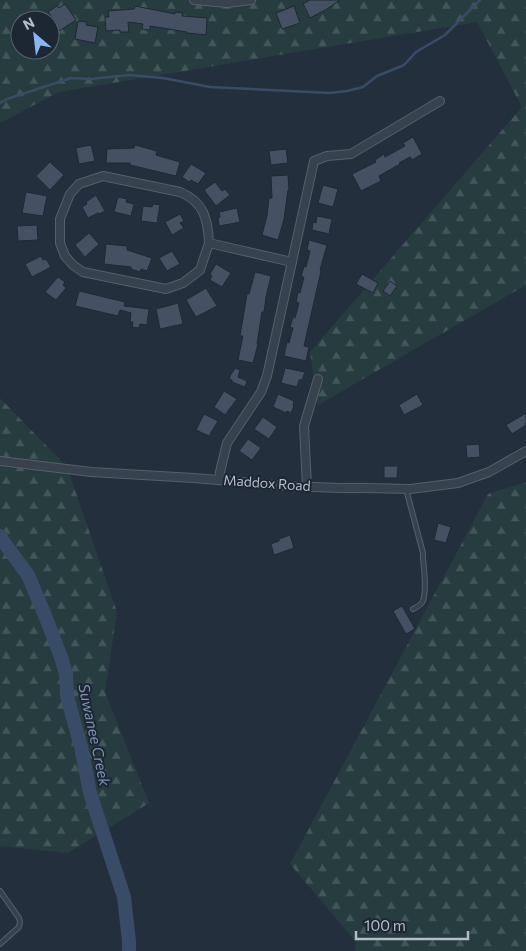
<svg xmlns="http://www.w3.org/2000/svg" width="526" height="951" font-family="Commissioner,sans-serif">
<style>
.forest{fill:url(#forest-firs);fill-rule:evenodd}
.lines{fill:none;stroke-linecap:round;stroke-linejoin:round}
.stream{stroke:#394c67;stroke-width:2.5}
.river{stroke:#394c67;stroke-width:14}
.building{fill:#455162;stroke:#1f2835}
.lane-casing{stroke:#565f6c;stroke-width:6}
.street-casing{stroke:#565f6c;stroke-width:10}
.lane{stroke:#38414e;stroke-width:4}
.street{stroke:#38414e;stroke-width:8}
.labels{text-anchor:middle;stroke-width:4;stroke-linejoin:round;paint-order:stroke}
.street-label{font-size:14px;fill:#b4bcc9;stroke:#1d2633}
.water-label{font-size:15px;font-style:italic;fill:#7c92b1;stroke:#1d2633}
</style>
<defs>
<pattern id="forest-firs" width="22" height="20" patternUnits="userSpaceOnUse" patternTransform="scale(1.25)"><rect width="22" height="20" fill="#263c3f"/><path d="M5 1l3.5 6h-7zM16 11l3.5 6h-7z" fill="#435659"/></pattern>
</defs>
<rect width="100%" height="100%" fill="#242f3e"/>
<g class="forest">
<path d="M 0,0 L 526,0 L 526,285 L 318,405 L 310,352 L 522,107 L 477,22 L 59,92 L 0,123 ZM 20,20 L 50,20 L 50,50 L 20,50 Z"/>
<polygon points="0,398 67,467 117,612 105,692 149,803 68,853 0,846"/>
<polygon points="526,482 526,951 355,951 356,942 290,864 488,494"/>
</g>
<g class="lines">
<polyline class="stream" points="0,103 7,99 71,78 91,79 129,75 163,78 210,87 330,93 347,91 363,87 377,76 404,65 416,52 445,35 480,0"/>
<polyline class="river" points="0,536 5,544 28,575 46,618 61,657 66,674 67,696 81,747 90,793 124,897 129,941 129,951"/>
</g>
<g class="building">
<polygon points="310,0 340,0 327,9 310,18 303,4"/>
<polygon points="65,4 76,20 59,31 54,24 56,23 48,12 57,6 59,8"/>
<polygon points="135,6 175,14 175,12 183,13 182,16 207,18 206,35 187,33 187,32 150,26 150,30 142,29 143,24 128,22 129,32 120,32 120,30 106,31 105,17 109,17 108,11 134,9"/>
<polygon points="294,6 300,23 282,29 276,13"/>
<polygon points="78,21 87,22 86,25 98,27 95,43 75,39"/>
<polygon points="413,137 422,154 412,160 410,157 399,163 400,164 379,176 381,181 361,191 352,174 376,162 375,160 384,154 385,157 405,146 403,143"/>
<polygon points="91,145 95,161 79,164 76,148"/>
<polygon points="135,145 157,151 156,155 180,162 176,176 130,165 130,163 106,163 107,149 134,148"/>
<polygon points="286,149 288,163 271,165 269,151"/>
<polygon points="50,162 64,175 50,190 36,176"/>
<polygon points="191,164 206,173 198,184 191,180 189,182 182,177"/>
<polygon points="288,175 289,190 288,190 284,219 278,240 262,235 267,216 269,198 272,198 271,176"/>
<polygon points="215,182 222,191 225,189 230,195 216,206 204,190"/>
<polygon points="323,185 338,189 333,207 318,203"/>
<polygon points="26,192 47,196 43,216 22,213"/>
<polygon points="96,195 105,211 99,214 98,213 88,218 82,207 87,204 86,202"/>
<polygon points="118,197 127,199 126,202 134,204 131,216 114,212"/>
<polygon points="153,204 160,205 157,223 141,221 143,206 152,207"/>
<polygon points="237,208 240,222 219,226 218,218 220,217 219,212"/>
<polygon points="180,214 184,221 180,223 184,228 172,235 165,222"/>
<polygon points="317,216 332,219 329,234 312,230 313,222 316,223"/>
<polygon points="37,225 38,240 18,241 17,226"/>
<polygon points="89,233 99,244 85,257 75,245"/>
<polygon points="309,240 327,245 320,270 321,271 304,346 309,347 306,361 284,356 287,342 289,343 293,328 290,327 293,317 295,318 299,303 296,302 298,292 300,293 304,277 301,277 304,266 306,267 310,251 307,250"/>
<polygon points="106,244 127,246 127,250 152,258 147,271 141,269 140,272 131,269 131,267 104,264"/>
<polygon points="172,251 180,264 167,271 159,258"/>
<polygon points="41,256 43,260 46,259 51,267 32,277 25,264"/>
<polygon points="216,264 231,273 222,287 210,280 212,276 210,274"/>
<polygon points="255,272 271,276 266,297 264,312 262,312 257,344 258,344 253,363 238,360 243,336 240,336 247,294 249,294"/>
<polygon points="362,274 378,283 373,293 356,284"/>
<polygon points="58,277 65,282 63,285 66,288 56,300 45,292"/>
<polygon points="390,281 397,286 390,296 383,291"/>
<polygon points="206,288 217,306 196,317 186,300"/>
<polygon points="79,291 125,302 124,306 149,309 147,325 140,324 139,328 132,327 133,322 130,322 131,313 120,310 118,316 75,306"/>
<polygon points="178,303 183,324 160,329 156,309"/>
<polygon points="235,368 240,370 238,377 247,381 245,387 232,382 232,380 229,379 232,372 233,372"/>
<polygon points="285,368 305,372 302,380 299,380 297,387 281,383"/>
<polygon points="224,391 237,399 225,415 214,407"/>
<polygon points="278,394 294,401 293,406 294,406 291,413 287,411 286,413 273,407"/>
<polygon points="417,394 423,405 404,415 399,405"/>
<polygon points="526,413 526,425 512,434 506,425"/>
<polygon points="204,414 218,421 209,436 196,430"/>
<polygon points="263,417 277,427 269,439 254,429"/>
<polygon points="248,439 261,448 252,460 239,451"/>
<polygon points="479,444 480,457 467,458 466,445"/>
<polygon points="384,466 398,466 397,478 384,478"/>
<polygon points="438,523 451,527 446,543 434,540"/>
<polygon points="290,535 294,548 274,555 271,544 279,541 279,539"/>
<polygon points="402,606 415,629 406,634 393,611"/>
</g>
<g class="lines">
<defs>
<g id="lane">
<path d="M 406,489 L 423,553 L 423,558 C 424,570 427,590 423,601 C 421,605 417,607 413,609"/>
<polyline points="0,891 19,918 20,922 19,927 0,944"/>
</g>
<g id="street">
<polyline points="194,0 227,3 251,0"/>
<path d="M 209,243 L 200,270 L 183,283 L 166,289 L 83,272 L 73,265 L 65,256 L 60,243 L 60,219 L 70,194 L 79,184 L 103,176 L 180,192 C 204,202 208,219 209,243 L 292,262"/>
<polyline points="0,461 91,472 194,478 287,486 341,488 366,488 410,489 458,483 489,472 526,451"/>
<polyline points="219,480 220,472 227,443 261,392 267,376 314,161 327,156 351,154 440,101"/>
<polyline points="307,487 304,426 318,379"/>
</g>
</defs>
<use href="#lane" class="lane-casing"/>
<use href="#street" class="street-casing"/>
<use href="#lane" class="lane"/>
<use href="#street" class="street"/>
</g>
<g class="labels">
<g class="street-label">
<text transform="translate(267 483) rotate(4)" y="5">Maddox Road</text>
</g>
<g class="water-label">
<text transform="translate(94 735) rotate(78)" y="5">Suwanee Creek</text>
</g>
</g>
<g transform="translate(35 35) rotate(332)"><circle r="24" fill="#1d2633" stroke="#59626f"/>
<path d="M0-4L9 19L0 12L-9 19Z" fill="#8ab4f8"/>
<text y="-8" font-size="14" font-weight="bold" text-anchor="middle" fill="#b4bcc9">N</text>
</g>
<path d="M356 931v8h112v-8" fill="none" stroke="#b4bcc9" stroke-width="2.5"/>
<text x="364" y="931" font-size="15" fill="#b4bcc9" stroke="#1d2633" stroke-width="4" paint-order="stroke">100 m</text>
</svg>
